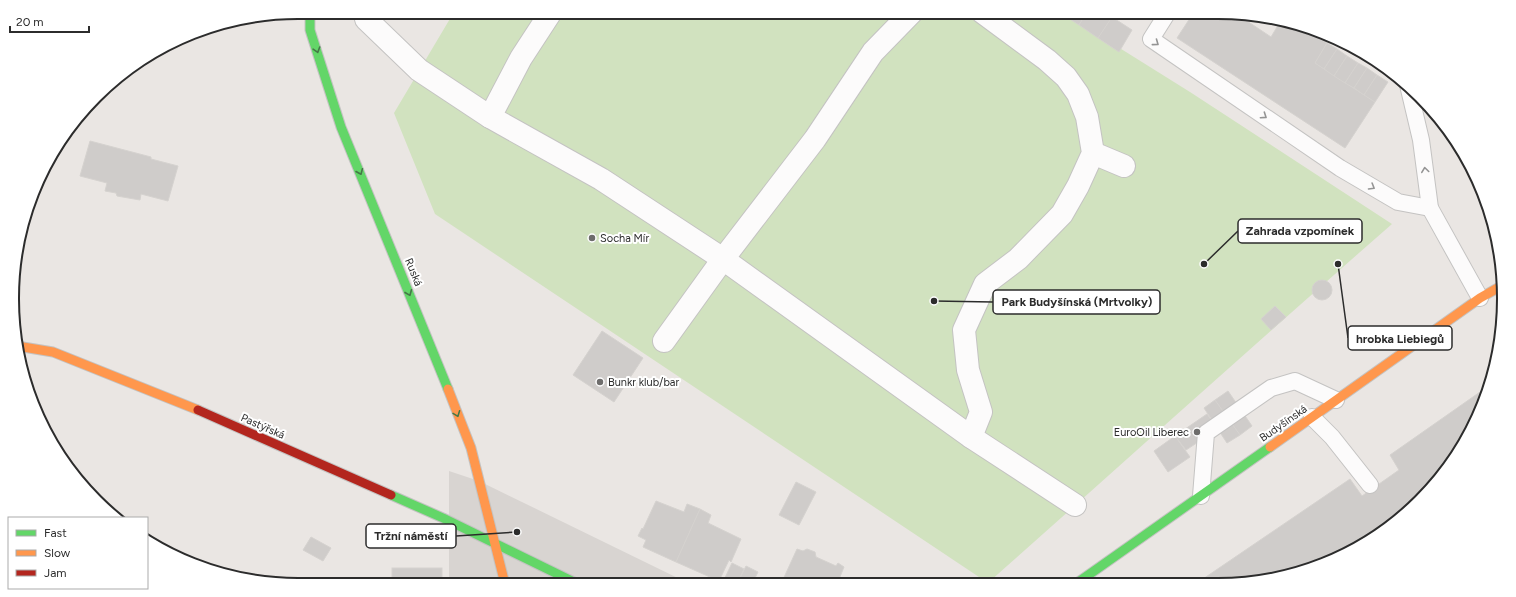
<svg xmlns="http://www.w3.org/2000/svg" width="1516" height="597" font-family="Figtree,sans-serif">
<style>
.green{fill:#d1e2bf}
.plaza{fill:#d8d4d1}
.building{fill:#cfccca;stroke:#d5d2cf}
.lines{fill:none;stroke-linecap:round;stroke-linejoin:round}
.lane-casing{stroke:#c4c3c2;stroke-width:18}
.street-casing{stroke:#c4c3c2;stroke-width:24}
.fast-casing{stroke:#c4c3c2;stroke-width:11}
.slow-casing{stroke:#c4c3c2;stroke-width:11}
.jam-casing{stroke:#c4c3c2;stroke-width:11}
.lane{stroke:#fcfbfb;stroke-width:16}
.street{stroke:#fcfbfb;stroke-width:22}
.fast{stroke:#63d668;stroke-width:9}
.slow{stroke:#ff974d;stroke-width:9}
.jam{stroke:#b3261e;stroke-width:9}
.oneway{stroke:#949494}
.oneway2{stroke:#457847}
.poi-dot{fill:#6e6d6c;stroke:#fff;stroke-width:1.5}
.labels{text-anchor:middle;stroke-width:4;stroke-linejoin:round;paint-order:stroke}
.poi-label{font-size:11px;fill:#2c2c2c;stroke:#fff;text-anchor:start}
.street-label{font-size:11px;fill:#2c2c2c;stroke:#fff}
.rim{fill:none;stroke:#2c2c2c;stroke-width:2}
.leader{fill:none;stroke:#2c2c2c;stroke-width:1.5}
.callout-dot{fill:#2c2c2c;stroke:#fff;stroke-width:1.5}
.callout{fill:#fff;stroke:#2c2c2c;stroke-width:1.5}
.callout-label{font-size:12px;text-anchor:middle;font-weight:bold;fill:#2c2c2c}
</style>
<rect width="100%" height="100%" fill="#eae6e3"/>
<path class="green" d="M 454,12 L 1062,12 L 1190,92 L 1392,224 C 1256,343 1123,463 988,583 L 435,214 L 394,113 Z"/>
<polygon class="plaza" points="449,471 479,481 690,584 449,585"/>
<g class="building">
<polygon points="1059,12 1087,12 1079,25"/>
<polygon points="1087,12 1105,12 1112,17 1098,38 1079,25"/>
<polygon points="1194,12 1218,12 1238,15 1271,37 1280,22 1301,26 1327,43 1315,63 1375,102 1345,148 1177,38"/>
<polygon points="1112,17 1132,30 1119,52 1098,38"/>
<polygon points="1327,43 1337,49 1324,69 1315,63"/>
<polygon points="1337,49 1347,56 1334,76 1324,69"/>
<polygon points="1347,56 1358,63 1345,83 1334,76"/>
<polygon points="1358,63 1367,68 1354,88 1345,83"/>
<polygon points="1367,68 1377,75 1364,95 1354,88"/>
<polygon points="1377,75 1388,82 1375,102 1364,95"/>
<polygon points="90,141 151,157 151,159 178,166 168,201 141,194 140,200 117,196 116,193 105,191 107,183 80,176"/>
<circle cx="1322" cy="290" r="10"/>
<polygon points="1275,306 1286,317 1271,330 1261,319"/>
<polygon points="602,331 643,358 614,402 573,375"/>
<polygon points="1490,385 1489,390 1456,457 1406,514 1327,563 1255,583 1197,583 1350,479 1362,496 1399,470 1390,455"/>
<polygon points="1228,391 1252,426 1240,435 1215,400"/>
<polygon points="1215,400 1240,435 1227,443 1204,408"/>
<polygon points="1207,414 1218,429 1186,450 1175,436"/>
<polygon points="1175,436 1190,457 1168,472 1154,451"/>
<polygon points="796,482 816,492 799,525 779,515"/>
<polygon points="656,501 684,512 687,504 700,509 676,562 643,547 646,540 638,536 642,528 643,529"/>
<polygon points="700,509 711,515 708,523 741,539 731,562 729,560 719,581 676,562"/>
<polygon points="311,537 331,548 323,561 303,550"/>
<polygon points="797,549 803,551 807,549 815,552 816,557 836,566 838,563 844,567 837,584 781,584"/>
<polygon points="732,563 744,569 737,584 726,584 723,582"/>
<polygon points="746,566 758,572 752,584 737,584"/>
<rect x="392" y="568" width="50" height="17"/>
</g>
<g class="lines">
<defs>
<g id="lane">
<polyline points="1168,12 1151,39 1340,168 1398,202 1430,208"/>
<polyline points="1408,85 1421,140 1430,208 1480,298"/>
<polyline points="1312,417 1332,437 1370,485"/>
<polyline points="1201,496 1206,433 1271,388 1295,381 1336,400"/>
</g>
<g id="street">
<polyline points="365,12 366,19 419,70 490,117 601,179 723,259 971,437 1075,505"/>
<polyline points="490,117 521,58 551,12"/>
<polyline points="1093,153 1124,166"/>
<polyline points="664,341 723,259 815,139 873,52 912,12"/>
<polyline points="971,437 981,412 968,370 964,330 985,284 1018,259 1062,214 1078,186 1093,153 1087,117 1078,94 1066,77 1047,60 982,12"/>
</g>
<g id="fast">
<polyline points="310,12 310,30 341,127 448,389"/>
<polyline points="391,495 443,518 578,584"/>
<polyline points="1077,583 1270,447"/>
</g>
<g id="slow">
<polyline points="17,346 53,352 198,410"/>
<polyline points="448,389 471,448 505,584"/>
<polyline points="1270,447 1480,298 1503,285"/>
</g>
<polyline id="jam" points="198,410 391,495"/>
</defs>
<use href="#lane" class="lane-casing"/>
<use href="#street" class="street-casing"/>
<use href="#fast" class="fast-casing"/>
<use href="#slow" class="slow-casing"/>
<use href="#jam" class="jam-casing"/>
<use href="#lane" class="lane"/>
<use href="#street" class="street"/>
<use href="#fast" class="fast"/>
<use href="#slow" class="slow"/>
<use href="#jam" class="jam"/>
</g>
<defs><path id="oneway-chevron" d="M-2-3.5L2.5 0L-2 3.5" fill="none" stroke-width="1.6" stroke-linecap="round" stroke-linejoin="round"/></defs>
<g class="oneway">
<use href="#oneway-chevron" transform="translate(1156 43) rotate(36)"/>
<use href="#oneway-chevron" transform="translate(1264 116) rotate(34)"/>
<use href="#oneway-chevron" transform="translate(1425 170) rotate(-98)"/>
<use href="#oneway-chevron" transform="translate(1372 187) rotate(31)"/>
</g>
<g class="oneway2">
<use href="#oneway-chevron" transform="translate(317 50) rotate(73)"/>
<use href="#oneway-chevron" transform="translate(360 172) rotate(67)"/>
<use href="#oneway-chevron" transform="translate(409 293) rotate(68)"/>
<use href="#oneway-chevron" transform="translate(457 414) rotate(69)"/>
</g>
<g class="poi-dot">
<circle cx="592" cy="238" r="4"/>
<circle cx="600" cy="382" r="4"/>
<circle cx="1197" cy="432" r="4"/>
</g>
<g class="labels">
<g class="poi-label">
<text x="600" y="242">Socha Mír</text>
<text x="608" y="386">Bunkr klub/bar</text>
<text x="1189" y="436" text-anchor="end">EuroOil Liberec</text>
</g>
<g class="street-label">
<text transform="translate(414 272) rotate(68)" y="4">Ruská</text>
<text transform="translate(1283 423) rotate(-35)" y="4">Budyšínská</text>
<text transform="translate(263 426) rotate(24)" y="4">Pastýřská</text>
</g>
</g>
<path d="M0 0H1516V597H0ZM298 19H1218A279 279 0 0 1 1497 298V299A279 279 0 0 1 1218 578H298A279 279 0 0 1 19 299V298A279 279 0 0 1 298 19Z" fill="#fff" fill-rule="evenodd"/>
<path class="rim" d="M298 19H1218A279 279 0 0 1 1497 298V299A279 279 0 0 1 1218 578H298A279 279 0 0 1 19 299V298A279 279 0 0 1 298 19Z"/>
<path class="leader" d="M1204 264L1238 231M934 301L993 302M1338 264L1348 338M517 532L456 536"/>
<g class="callout-dot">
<circle cx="1204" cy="264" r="4"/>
<circle cx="934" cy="301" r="4"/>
<circle cx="1338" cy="264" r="4"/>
<circle cx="517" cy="532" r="4"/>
</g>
<g class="callout">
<rect x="1238" y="219" width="124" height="24" rx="4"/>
<rect x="993" y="290" width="167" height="24" rx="4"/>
<rect x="1348" y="326" width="104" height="24" rx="4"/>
<rect x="366" y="524" width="90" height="24" rx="4"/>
</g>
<g class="callout-label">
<text x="1300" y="235">Zahrada vzpomínek</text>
<text x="1077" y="306">Park Budyšínská (Mrtvolky)</text>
<text x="1400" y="343">hrobka Liebiegů</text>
<text x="411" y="540">Tržní náměstí</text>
</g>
<rect x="8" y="517" width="140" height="72" fill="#ffffff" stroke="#ababab"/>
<rect x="16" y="530" width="20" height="6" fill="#63d668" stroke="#ababab"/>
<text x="44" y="537" font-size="12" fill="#2c2c2c">Fast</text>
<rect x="16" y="550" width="20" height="6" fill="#ff974d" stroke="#ababab"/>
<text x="44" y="557" font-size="12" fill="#2c2c2c">Slow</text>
<rect x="16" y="570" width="20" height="6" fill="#b3261e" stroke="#ababab"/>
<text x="44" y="577" font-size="12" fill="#2c2c2c">Jam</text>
<path d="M10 26v6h79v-6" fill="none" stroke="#2c2c2c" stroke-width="2"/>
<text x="16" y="26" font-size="12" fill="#2c2c2c" stroke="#ffffff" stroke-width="3" paint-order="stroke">20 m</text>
</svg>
